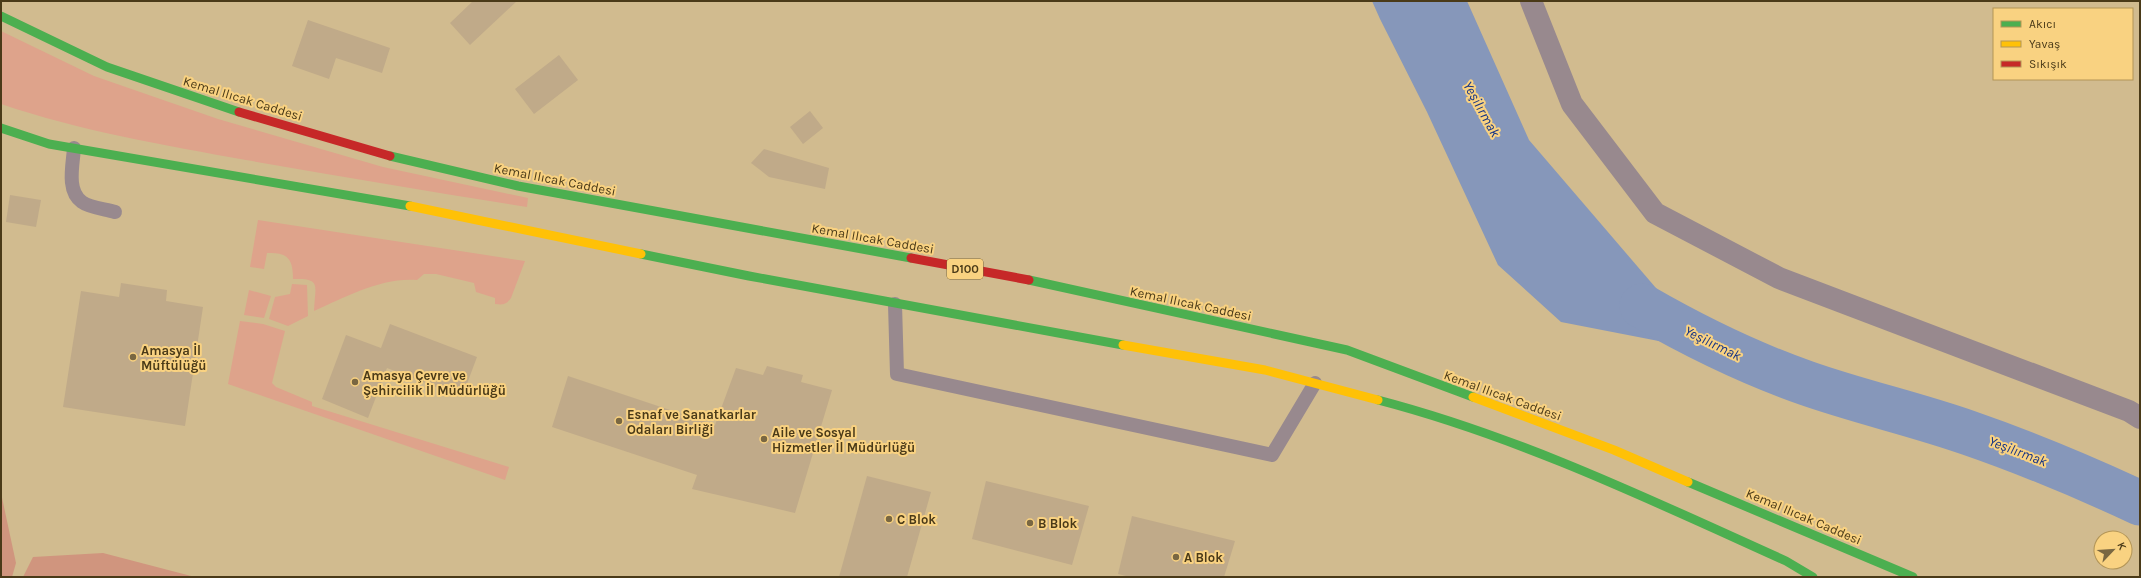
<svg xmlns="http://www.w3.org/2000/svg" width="2141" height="578" font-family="Karla,sans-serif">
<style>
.green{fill:#dea38b}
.forest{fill:#d0957e}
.water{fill:#8697ba}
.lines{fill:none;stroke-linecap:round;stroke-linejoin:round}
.river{stroke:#8697ba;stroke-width:45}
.building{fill:#c0aa89}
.lane{stroke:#98898e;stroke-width:14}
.street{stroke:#98898e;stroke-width:22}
.fast{stroke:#4caf50;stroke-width:9}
.slow{stroke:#ffc107;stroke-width:9}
.jam{stroke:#c62828;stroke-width:9}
.poi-dot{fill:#796742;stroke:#f9d281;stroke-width:1.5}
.labels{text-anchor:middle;stroke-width:4;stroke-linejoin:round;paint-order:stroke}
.shield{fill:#f9d281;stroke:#7e6838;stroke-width:1}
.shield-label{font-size:12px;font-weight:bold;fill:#4a3a18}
.street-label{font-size:13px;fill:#4a3a18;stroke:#f9d281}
.poi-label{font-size:13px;font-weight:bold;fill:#4a3a18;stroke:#f9d281;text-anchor:start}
.water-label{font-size:14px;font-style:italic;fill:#143386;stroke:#f9d281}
</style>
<rect width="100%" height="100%" fill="#d1bb8f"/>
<g class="green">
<path d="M 1,31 L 94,76 L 218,119 L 383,167 L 528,198 L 527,207 C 433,192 339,176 246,160 C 163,145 81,131 1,104 Z"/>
<path d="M 258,220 L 525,261 L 511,298 C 506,305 503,305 495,304 L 495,298 L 476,292 L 474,283 L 436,274 L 424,274 L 417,280 C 382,277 345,297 314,311 C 315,285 322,278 293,279 C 293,259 288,252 267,253 L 264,269 L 250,267 Z"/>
<polygon points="292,284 307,285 308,316 288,326 269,319 275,297 290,294"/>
<polygon points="249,290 271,296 264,318 244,315"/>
<polygon points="240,321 263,324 285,331 272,383 276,387 312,402 312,406 509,467 505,480 228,384"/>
</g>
<g class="forest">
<polygon points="1,493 16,563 12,577 1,577"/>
<polygon points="103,553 195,577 23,577 33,557"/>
</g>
<polygon class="water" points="1372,1 1467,1 1529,140 1710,351 1561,322 1498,265 1427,112 1380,19"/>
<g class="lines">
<path class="river" d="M 1642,306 C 1694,336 1749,363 1806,383 C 1860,402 1915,414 1969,433 C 2027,453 2084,477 2140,503"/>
</g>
<g class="building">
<polygon points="473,1 517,1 470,45 450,23"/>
<polygon points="308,20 390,48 382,73 336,58 329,79 292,66"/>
<polygon points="559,55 578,80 534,114 515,89"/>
<polygon points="810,111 823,128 803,144 790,127"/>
<polygon points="764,149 829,168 825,189 769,177 751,163"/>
<polygon points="10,195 41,200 36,227 6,222"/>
<polygon points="121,283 167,290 166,301 203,307 185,426 63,407 81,291 119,297"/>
<polygon points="390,324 477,357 462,397 387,368 368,418 322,399 346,335 381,348"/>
<polygon points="767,366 803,375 801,382 832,390 795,513 692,489 697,475 552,427 568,376 715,425 736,368 763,375"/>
<polygon points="867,476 931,492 907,577 839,577"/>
<polygon points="986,481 1089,506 1072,565 972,539"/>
<polygon points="1132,516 1235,541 1224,577 1130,577 1118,574"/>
</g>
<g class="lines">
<g class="lane">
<path d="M 74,148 C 73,164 66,191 82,202 C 90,208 106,209 115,212"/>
<polyline points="895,304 897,374 1272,455 1315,383"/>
</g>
<polyline class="street" points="1531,1 1572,104 1655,213 1779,278 2129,411 2140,418"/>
<g class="fast">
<polyline points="1,16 107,67 239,112"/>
<polyline points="1,128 49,144 410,206"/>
<polyline points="390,156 518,186 911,258"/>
<polyline points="641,254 749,276 1123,345"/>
<polyline points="1029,280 1347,350 1473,397"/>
<path d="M 1378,400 C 1520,437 1653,501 1786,561 L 1813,577"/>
<polyline points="1688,482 1913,577"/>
</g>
<g class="slow">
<polyline points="410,206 641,254"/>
<polyline points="1123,345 1265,370 1378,400"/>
<polyline points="1473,397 1614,450 1688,482"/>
</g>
<g class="jam">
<polyline points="239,112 390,156"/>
<polyline points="911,258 1029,280"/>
</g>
</g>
<g class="poi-dot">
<circle cx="133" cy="357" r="4"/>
<circle cx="355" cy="382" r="4"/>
<circle cx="619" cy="421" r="4"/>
<circle cx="764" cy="439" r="4"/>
<circle cx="889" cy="519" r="4"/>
<circle cx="1030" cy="523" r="4"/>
<circle cx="1176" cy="557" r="4"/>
</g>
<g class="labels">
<rect class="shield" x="947" y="259" width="36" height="20" rx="3"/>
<g class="shield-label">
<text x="965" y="273">D100</text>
</g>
<g class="street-label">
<text transform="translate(243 98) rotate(17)" y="5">Kemal Ilıcak Caddesi</text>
<text transform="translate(555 179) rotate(11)" y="5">Kemal Ilıcak Caddesi</text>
<text transform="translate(873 238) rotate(10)" y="5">Kemal Ilıcak Caddesi</text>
<text transform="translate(1191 303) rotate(12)" y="5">Kemal Ilıcak Caddesi</text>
<text transform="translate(1503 395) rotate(20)" y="5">Kemal Ilıcak Caddesi</text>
<text transform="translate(1804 516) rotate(23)" y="5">Kemal Ilıcak Caddesi</text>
</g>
<g class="poi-label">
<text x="141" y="355">Amasya İl<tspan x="141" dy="15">Müftülüğü</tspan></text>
<text x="363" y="380">Amasya Çevre ve<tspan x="363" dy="15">Şehircilik İl Müdürlüğü</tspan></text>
<text x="627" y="419">Esnaf ve Sanatkarlar<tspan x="627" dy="15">Odaları Birliği</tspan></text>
<text x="772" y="437">Aile ve Sosyal<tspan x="772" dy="15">Hizmetler İl Müdürlüğü</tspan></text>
<text x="897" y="524">C Blok</text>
<text x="1038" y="528">B Blok</text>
<text x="1184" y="562">A Blok</text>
</g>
<g class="water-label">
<text transform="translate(1482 109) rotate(61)" y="5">Yeşilırmak</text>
<text transform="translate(1713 343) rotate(26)" y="5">Yeşilırmak</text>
<text transform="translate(2018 451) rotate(21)" y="5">Yeşilırmak</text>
</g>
</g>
<rect width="2141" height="578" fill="none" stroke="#4a3a18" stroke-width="4"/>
<rect x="1993" y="8" width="140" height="72" fill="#f9d281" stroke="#b39557"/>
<rect x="2001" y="21" width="20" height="6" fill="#4caf50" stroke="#b39557"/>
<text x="2029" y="28" font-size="12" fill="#4a3a18">Akıcı</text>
<rect x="2001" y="41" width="20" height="6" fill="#ffc107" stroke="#b39557"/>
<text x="2029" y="48" font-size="12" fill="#4a3a18">Yavaş</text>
<rect x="2001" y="61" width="20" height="6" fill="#c62828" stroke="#b39557"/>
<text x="2029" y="68" font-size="12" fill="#4a3a18">Sıkışık</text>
<g transform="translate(2113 550) rotate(65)"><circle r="19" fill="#f9d281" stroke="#b39557"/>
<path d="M0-3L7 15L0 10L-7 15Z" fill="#796742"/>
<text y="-6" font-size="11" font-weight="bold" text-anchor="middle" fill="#4a3a18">K</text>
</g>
</svg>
